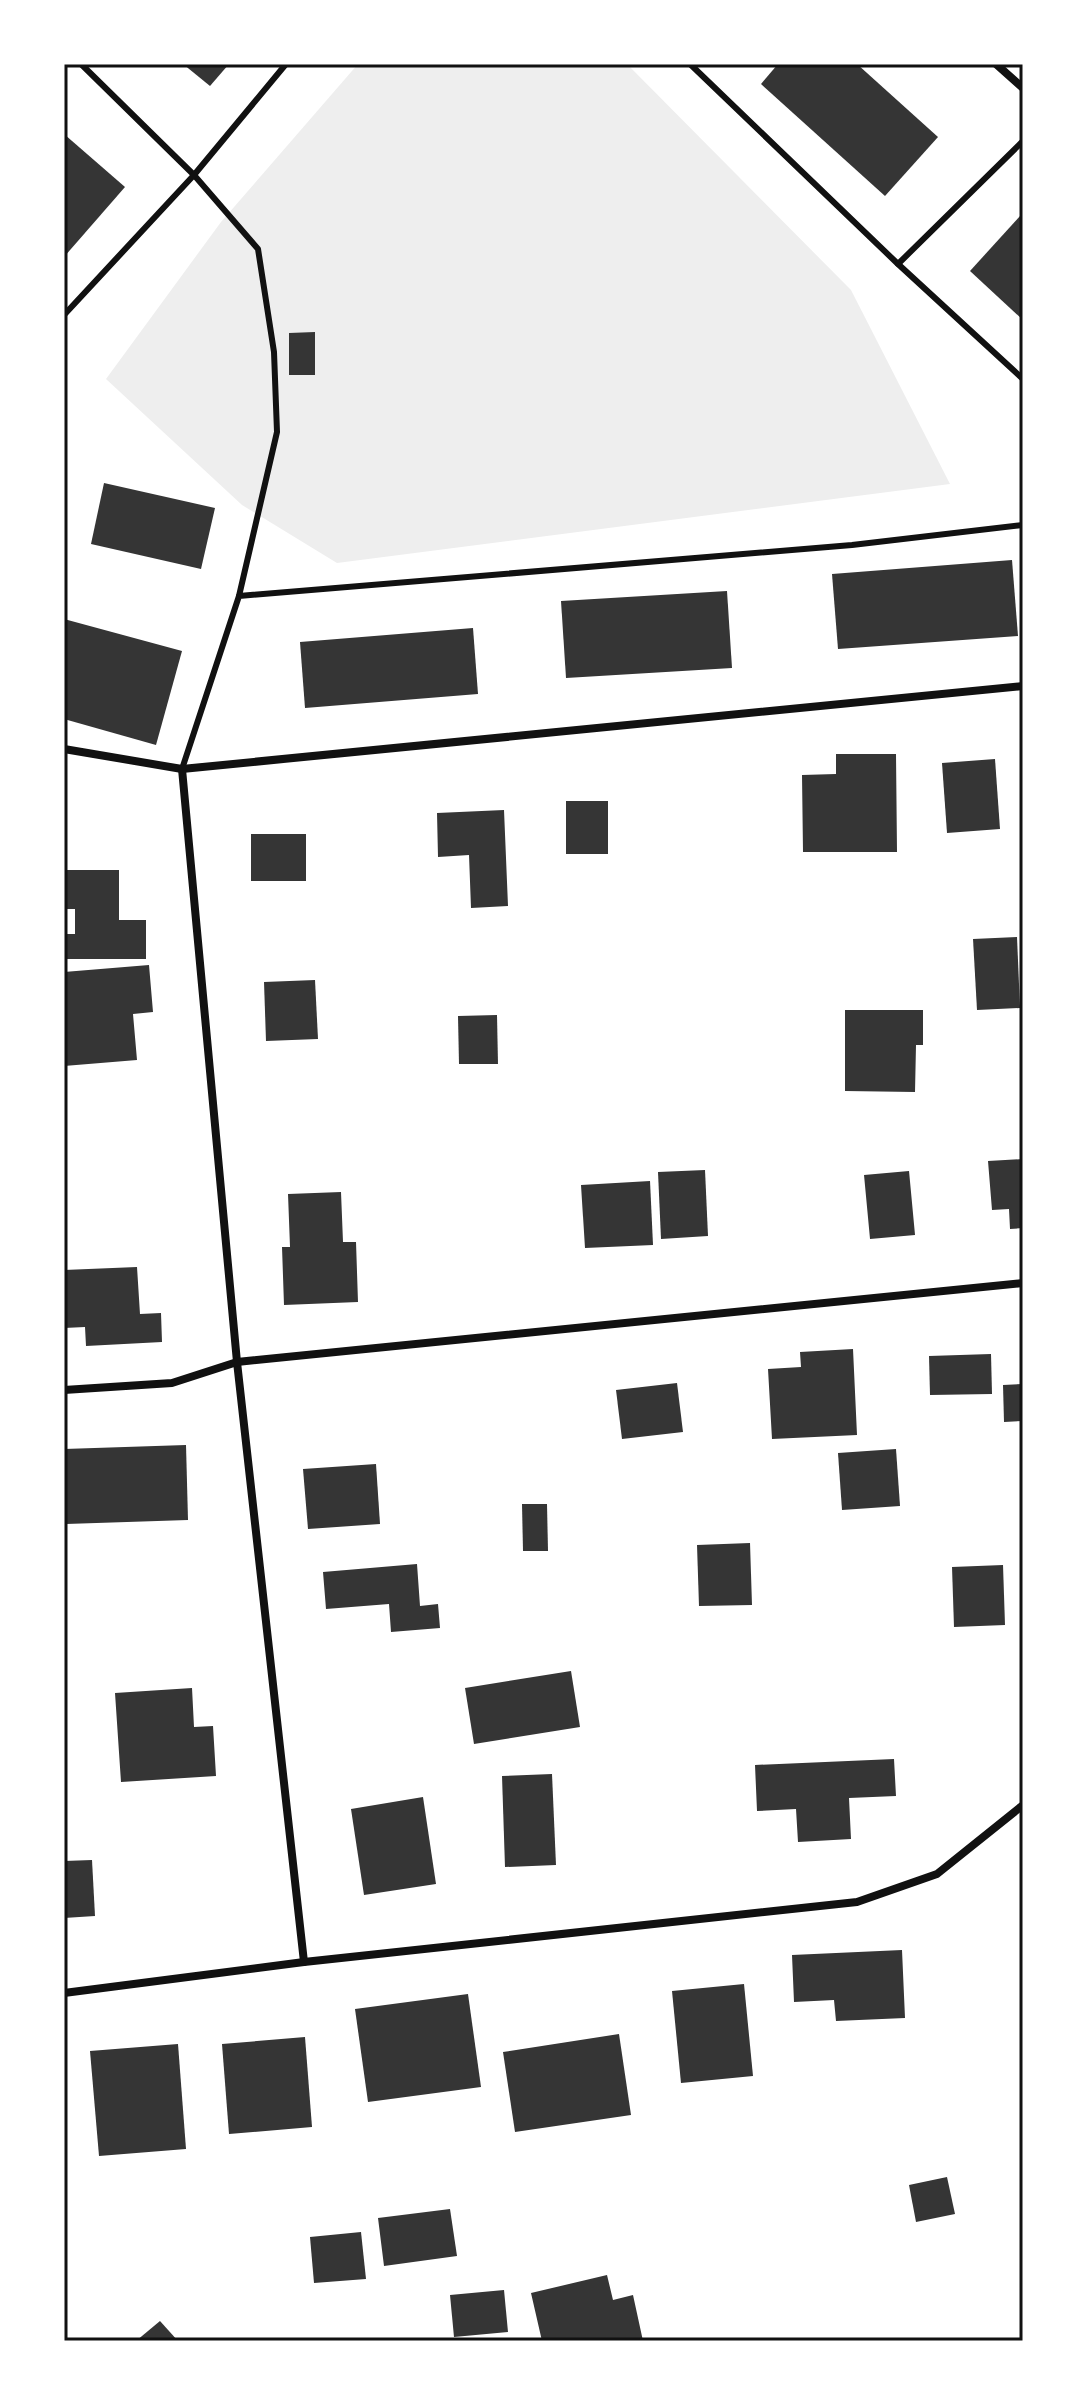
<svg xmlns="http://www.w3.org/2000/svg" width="1087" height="2405" font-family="'Work Sans',sans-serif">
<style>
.green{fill:#eee}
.building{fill:#353535}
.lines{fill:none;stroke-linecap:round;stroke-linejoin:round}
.service{stroke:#111;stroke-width:6}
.minor{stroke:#111;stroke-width:8}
.neatline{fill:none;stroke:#111;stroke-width:3}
</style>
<rect width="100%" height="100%" fill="#fff"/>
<polygon class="green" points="358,64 627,64 851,290 950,484 337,563 242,505 106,379 221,222"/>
<g class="building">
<polygon points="183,64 229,64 210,86"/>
<polygon points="778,64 857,64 938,137 885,196 761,84"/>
<polygon points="64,134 125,187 64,257"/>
<polygon points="1020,216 1023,218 1023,320 970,271"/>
<polygon points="315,332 315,375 289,375 289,333"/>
<polygon points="104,483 215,508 201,569 91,544"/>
<polygon points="1012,560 1018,636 838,649 832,574"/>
<polygon points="727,591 732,668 566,678 561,601"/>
<polygon points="64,619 182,651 156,745 64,719"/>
<polygon points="473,628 478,694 305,708 300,642"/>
<polygon points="836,754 896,754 897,852 803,852 802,775 836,774"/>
<polygon points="995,759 1000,829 947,833 942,763"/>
<rect x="566" y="801" width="42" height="53"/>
<polygon points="504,810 508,906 471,908 469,855 438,857 437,813"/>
<rect x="251" y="834" width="55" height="47"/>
<polygon points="67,870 119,870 119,920 146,920 146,959 64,959 64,934 75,934 75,909 67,909"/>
<polygon points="1017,937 1020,1008 977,1010 973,939"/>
<polygon points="149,965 153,1012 133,1014 137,1060 64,1066 64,972"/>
<polygon points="315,980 318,1039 266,1041 264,982"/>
<polygon points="845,1010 923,1010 923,1045 916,1045 915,1092 845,1091"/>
<polygon points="497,1015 498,1064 459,1064 458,1016"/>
<polygon points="1023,1159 1023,1228 1010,1229 1009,1209 992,1210 988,1161"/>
<polygon points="705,1170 708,1236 661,1239 658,1172"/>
<polygon points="909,1171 915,1235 870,1239 864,1175"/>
<polygon points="650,1181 653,1245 585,1248 581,1185"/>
<polygon points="341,1192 343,1242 356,1242 358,1302 284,1305 282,1247 290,1247 288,1194"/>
<polygon points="137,1267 140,1314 161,1313 162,1342 86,1346 85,1327 64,1328 64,1270"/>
<polygon points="853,1349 857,1435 772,1439 768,1369 801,1367 800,1352"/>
<polygon points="991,1354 992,1394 930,1395 929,1356"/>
<polygon points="677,1383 683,1432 622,1439 616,1390"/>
<polygon points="1023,1384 1023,1421 1004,1422 1003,1385"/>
<polygon points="186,1445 188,1520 66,1524 64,1449"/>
<polygon points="896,1449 900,1506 842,1510 838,1453"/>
<polygon points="376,1464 380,1524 308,1529 303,1469"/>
<polygon points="522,1504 547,1504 548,1551 523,1551"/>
<polygon points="750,1543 752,1605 699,1606 697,1545"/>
<polygon points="417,1564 420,1606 438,1604 440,1628 391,1632 389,1604 326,1609 323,1572"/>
<polygon points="1003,1565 1005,1625 954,1627 952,1567"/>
<polygon points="571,1671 580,1727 474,1744 465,1688"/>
<polygon points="192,1688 194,1727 213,1726 216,1776 121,1782 115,1693"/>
<polygon points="894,1759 896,1796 849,1798 851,1839 798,1842 796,1809 757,1811 755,1765"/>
<polygon points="552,1774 556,1865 505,1867 502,1776"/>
<polygon points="423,1797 436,1884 364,1895 351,1809"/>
<polygon points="92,1860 95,1916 64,1918 64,1861"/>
<polygon points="902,1950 905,2018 836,2021 834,2000 794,2002 792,1955"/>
<polygon points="744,1984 753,2076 681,2083 672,1991"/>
<polygon points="468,1994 481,2087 368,2102 355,2009"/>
<polygon points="619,2034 631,2115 515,2132 503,2052"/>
<polygon points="305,2037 312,2127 229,2134 222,2044"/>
<polygon points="178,2044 186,2149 99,2156 90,2051"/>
<polygon points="947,2177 955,2214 916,2222 909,2185"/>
<polygon points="450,2209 457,2256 384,2266 378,2218"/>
<polygon points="361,2232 366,2279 314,2283 310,2237"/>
<polygon points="607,2275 613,2300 633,2295 643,2341 557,2341 557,2338 542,2341 531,2293"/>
<polygon points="504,2290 508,2332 454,2337 450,2295"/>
<polygon points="160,2321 178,2341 136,2341"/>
</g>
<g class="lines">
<g class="service">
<polyline points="81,64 194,175 258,249 274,352 277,432 239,596"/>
<polyline points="690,64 898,264 1023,379"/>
<polyline points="898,264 1023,141"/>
<polyline points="64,315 194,175 286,64"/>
<polyline points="182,769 239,596 852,545 1023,525"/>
</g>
<g class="minor">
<polyline points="996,64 1023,88"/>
<polyline points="64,749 182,769 1023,686"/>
<polyline points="182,769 237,1362 304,1962"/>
<polyline points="64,1390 172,1383 237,1362 1023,1283"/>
<polyline points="64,1993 304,1962 857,1902 937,1874 1023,1805"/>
</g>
</g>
<rect width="1087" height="2405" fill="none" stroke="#ffffff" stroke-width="132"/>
<rect x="66" y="66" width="955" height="2273" class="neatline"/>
</svg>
